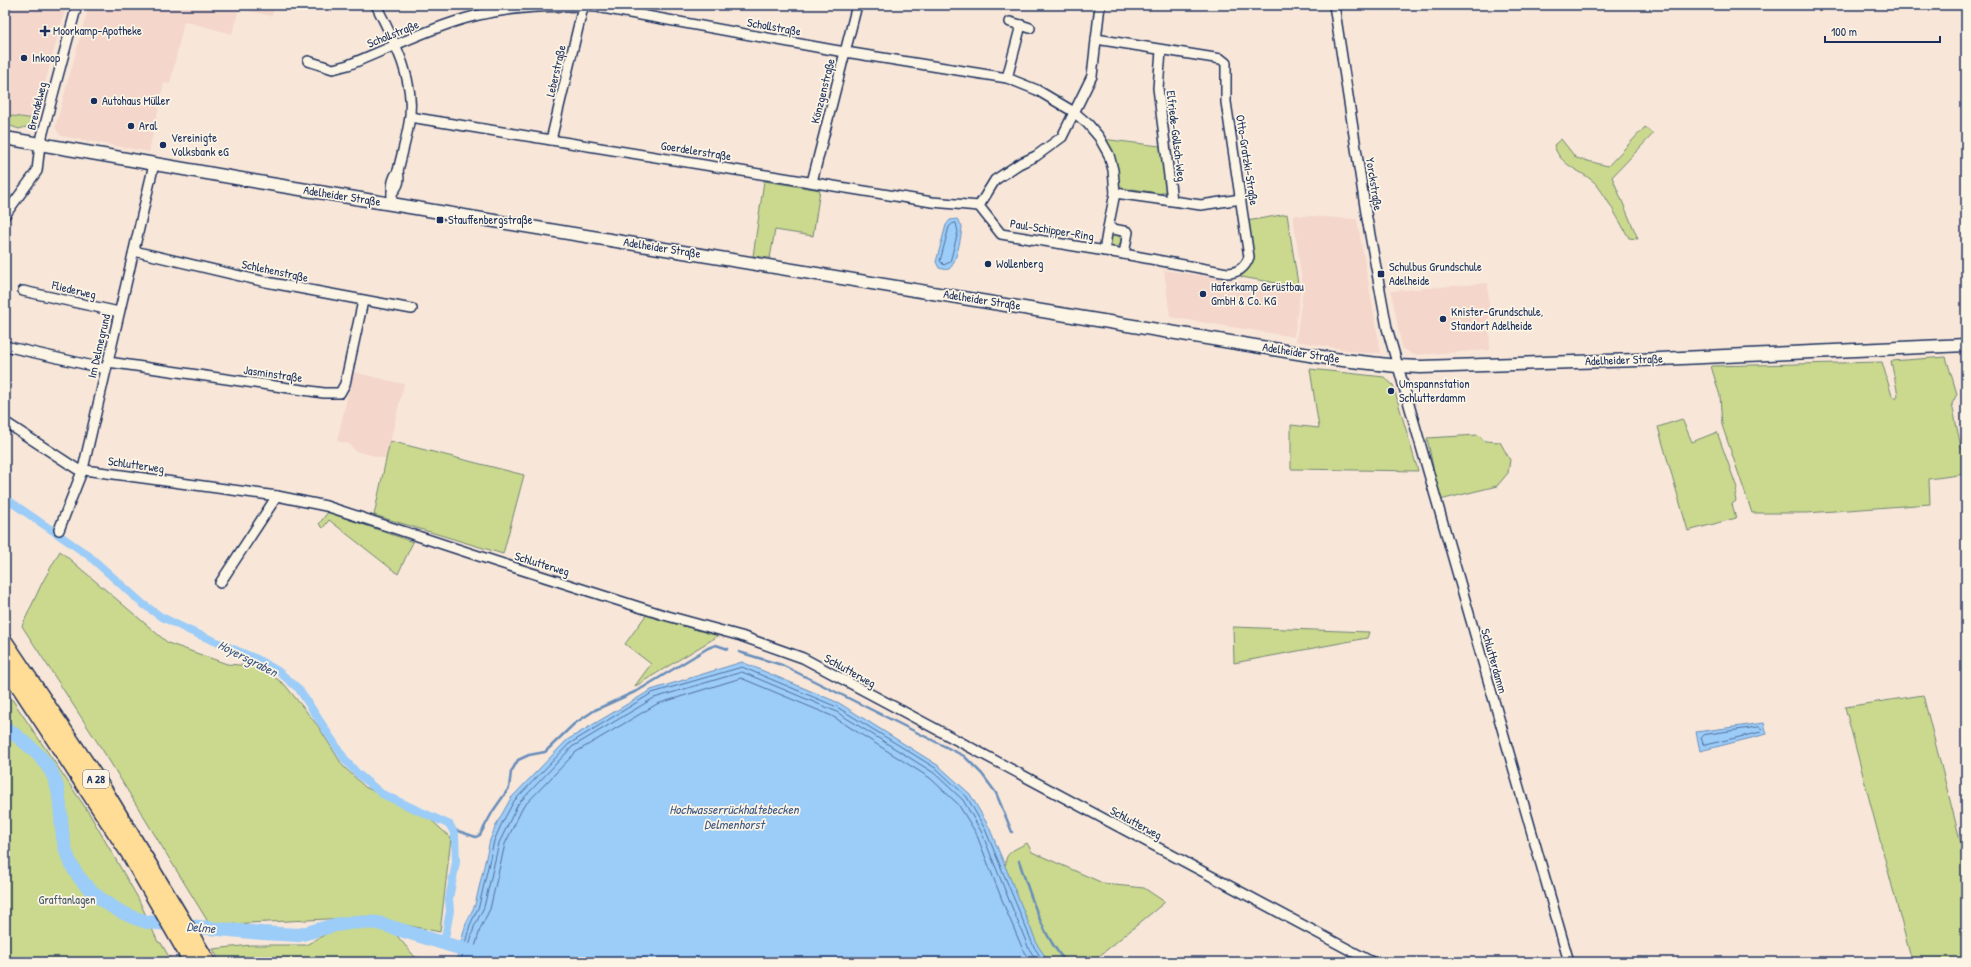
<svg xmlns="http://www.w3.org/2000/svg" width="1971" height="967" font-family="'Patrick Hand',sans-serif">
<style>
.built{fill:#f4d6cb}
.green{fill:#cad98d;stroke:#728476}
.water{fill:#9cccf8;stroke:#688dba}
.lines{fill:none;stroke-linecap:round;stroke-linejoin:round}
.shore{stroke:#4f6e9c;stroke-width:1}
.stream{stroke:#688dba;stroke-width:2.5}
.canal{stroke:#9cccf8;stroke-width:8}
.river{stroke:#9cccf8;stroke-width:14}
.street-casing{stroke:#1b2f5e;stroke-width:12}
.secondary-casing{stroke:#1b2f5e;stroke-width:15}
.highway-casing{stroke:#1b2f5e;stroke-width:19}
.street{stroke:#fcf5e5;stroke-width:9}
.secondary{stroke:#fcf5e5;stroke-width:12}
.highway{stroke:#ffdd96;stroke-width:16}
.poi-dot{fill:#1b2f5e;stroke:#fcf5e5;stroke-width:1.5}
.labels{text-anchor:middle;stroke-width:3.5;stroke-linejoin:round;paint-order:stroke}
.shield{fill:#fcf5e5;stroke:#5e6a86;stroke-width:1}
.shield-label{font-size:11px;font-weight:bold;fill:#1b2f5e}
.street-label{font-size:12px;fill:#1b2f5e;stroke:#fcf5e5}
.poi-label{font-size:12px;fill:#1b2f5e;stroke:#fcf5e5;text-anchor:start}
.park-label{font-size:12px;fill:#475a6a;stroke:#fcf5e5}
.water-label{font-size:13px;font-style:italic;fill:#3b5684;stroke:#fcf5e5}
</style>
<rect width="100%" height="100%" fill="#f8e7d9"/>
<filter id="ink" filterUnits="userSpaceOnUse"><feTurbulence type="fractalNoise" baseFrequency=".025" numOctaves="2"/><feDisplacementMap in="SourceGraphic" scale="8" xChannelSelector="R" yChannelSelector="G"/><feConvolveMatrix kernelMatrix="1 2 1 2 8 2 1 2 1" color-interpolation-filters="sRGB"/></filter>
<g filter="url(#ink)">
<g class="built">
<polygon points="5,5 52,5 66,7 35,119 5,114"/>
<polygon points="89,5 275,5 272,16 239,9 232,34 184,21 170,84 164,83 149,152 61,136 55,128"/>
<polygon points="1293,215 1357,219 1381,353 1364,353 1296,341 1303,289"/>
<polygon points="1164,270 1287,289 1301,287 1294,337 1170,317"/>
<polygon points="1488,283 1490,350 1414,355 1402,348 1391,291"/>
<polygon points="353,372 404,384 386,459 355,451 349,444 337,441"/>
</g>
<g class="green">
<polygon points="5,115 35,119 33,125 19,129 5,124"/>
<path d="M 1645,127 L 1653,134 L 1612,177 L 1638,239 L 1629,238 C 1622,226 1603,190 1594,182 C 1579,169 1560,166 1554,145 L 1561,139 L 1576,158 L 1608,166 Z"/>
<polygon points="1102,139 1160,146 1164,157 1162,160 1165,181 1168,183 1165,192 1155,195 1152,192 1132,189 1128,191 1118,185"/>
<polygon points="764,181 820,190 813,236 775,230 770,258 753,256"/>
<polygon points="1287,214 1298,284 1288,285 1241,277 1252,259 1247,221"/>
<circle cx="1115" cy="241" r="6"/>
<polygon points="1946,357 1957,394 1952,404 1961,447 1966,459 1966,474 1929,479 1930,504 1807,513 1752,513 1722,425 1720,396 1711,366 1882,362 1892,396 1896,398 1898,395 1891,361"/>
<polygon points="1310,369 1384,377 1393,385 1418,471 1291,469 1291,425 1319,428"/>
<polygon points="1682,419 1692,442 1717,432 1737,488 1735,496 1736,501 1732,504 1736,518 1688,531 1658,427"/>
<polygon points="1478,435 1485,441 1500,442 1510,460 1508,473 1497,486 1440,500 1427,438"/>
<polygon points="390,441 524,475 503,554 374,515"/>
<polygon points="328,512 413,542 398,574 329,520 323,528 319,524"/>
<polygon points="60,551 168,643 227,664 251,666 269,673 285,685 318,726 343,766 365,787 430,819 451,838 440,932 366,917 210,925 107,757 22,626 42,583"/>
<polygon points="646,615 718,636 634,687 651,664 625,644"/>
<polygon points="1233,627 1369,632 1367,638 1234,663"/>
<polygon points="5,689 89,813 138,898 158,942 161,943 172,962 5,962"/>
<polygon points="1923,695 1966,863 1966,959 1956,962 1912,962 1845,707"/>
<path d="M 1027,843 L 1032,852 L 1105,884 L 1144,888 L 1165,902 L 1092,962 L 859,962 L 1006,864 C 1004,852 1018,848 1027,843 Z"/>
<polygon points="368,927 393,931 415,957 433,962 220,962 213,949 251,945 306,945 335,929"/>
</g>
<g class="water">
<path d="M 957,219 L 962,226 C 962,234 956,265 949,269 C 946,270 943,269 939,268 L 936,262 L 946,225 L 950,220 Z"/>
<polygon points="742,662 839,703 939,766 970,794 989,827 1038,946 1049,962 456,962 466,923 475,905 490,840 497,823 511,798 567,740 651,690"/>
<polygon points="1764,723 1767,734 1700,751 1696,732"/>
</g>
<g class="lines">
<g class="shore">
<polygon points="956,223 958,232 950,262 944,265 940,261 949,227 952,224"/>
<polygon points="1759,727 1762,729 1761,732 1705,745 1703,744 1701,737 1703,735"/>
<polyline points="460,962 470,925 479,906 494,841 501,825 514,801 569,744 652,693 742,667 837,707 937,769 967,797 985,829 1034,947 1044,962"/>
<polyline points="465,962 474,927 484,907 499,843 518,804 572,747 654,698 742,672 835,711 934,773 963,800 981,831 1029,949 1038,962"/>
<polyline points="471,962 480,929 490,909 505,844 523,807 576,752 657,704 741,678 832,716 930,778 958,804 976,833 1006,910 1024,952 1031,962"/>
</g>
<g class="stream">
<polyline points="739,652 782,665 964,756 982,774 996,793 1012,832"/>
<polyline points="452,829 476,837 480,835 493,811 509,788 511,772 518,760 529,755 545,752 574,724 595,710 639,690 708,648 716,645 728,649"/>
<path d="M 1019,861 C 1031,896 1041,934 1066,962"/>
</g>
<polyline class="canal" points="5,498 88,555 143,604 160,616 188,630 257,659 278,671 299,689 346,761 357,773 382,794 450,825 455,835 456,862 449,899 450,911 444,943"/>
<path class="river" d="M 5,727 C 24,741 46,757 55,780 C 63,801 59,825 65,847 C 74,885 111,912 147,922 L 262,933 L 299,935 L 335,925 L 356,922 L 378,923 L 505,962"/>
<defs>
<g id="street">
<path d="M 376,5 C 393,40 414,76 410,116 C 408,134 402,153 398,171 C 389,183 394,190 391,203"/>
<polyline points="1100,5 1092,76 1062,137 1036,156 1019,164 995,180 979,206 1001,234 1124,254 1128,232 1108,228 1104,251"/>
<polyline points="1334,5 1366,213 1387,328 1569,962"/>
<polyline points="1010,22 1021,25"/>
<path d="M 1096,39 L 1221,59 L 1226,63 L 1226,102 L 1249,257 C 1245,268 1238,273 1227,273 L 1124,254"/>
<polyline points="1161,51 1158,88 1172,200"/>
<path d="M 308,61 L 333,69 L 348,65 C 386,50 427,29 467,18 C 509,6 553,5 597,7 L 833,50 L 1007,78 L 1037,90 L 1074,112 L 1088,124 L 1099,137 L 1109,155 L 1113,170 L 1115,193 L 1108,228"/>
<polyline points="1007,78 1021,25 1030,28"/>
<polyline points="410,117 932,202 979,206"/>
<polyline points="551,140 583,7"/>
<polyline points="812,182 857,5"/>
<path d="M 392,193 C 399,185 400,181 398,171"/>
<polyline points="1115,193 1201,205 1241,199"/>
<polyline points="5,215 37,171 40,144 51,102 77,5"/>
<polyline points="134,251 266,282 412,309"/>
<polyline points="23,291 119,312"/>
<polyline points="5,346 106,369"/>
<polyline points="108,362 324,393 340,393 345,384 363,301"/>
<polyline points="5,422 77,469 277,496 326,506 494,561 664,615 741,636 803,658 1372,962"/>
<polyline points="59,530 83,469 154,164"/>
<polyline points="220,583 277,496"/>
</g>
<polyline id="secondary" points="5,138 276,185 1334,359 1397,366 1421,367 1638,360 1966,345"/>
<g id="highway">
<polyline points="5,643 105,792 207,962"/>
<polyline points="5,664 128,851 192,962"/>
</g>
</defs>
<use href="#street" class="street-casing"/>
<use href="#secondary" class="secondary-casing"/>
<use href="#highway" class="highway-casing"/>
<use href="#street" class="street"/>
<use href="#secondary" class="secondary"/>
<use href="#highway" class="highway"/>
</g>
</g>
<g class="poi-dot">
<path d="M43 25h4v4h4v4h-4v4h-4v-4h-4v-4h4z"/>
<circle cx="24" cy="58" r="4"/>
<circle cx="94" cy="101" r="4"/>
<circle cx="131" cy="126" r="4"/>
<circle cx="163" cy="145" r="4"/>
<rect x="436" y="216" width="8" height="8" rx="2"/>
<circle cx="988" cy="264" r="4"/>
<rect x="1377" y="270" width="8" height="8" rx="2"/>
<circle cx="1203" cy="294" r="4"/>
<circle cx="1443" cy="319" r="4"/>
<circle cx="1391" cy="391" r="4"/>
</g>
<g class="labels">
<rect class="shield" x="83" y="770" width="26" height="18" rx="3"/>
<g class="shield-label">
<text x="96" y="783">A 28</text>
</g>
<g class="street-label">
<text transform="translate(774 27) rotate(10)" y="4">Schollstraße</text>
<text transform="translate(393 34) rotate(-22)" y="4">Schollstraße</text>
<text transform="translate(556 71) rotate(-77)" y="4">Leberstraße</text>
<text transform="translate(823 91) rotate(-76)" y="4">Könzgenstraße</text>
<text transform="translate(37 106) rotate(-76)" y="4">Brendelweg</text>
<text transform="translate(1176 136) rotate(83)" y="4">Elfriede-Gollsch-Weg</text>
<text transform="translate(696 151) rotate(9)" y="4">Goerdelerstraße</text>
<text transform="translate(1247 160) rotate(81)" y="4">Otto-Gratzki-Straße</text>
<text transform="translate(1374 184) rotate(81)" y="4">Yorckstraße</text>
<text transform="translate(342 196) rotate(9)" y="4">Adelheider Straße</text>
<text transform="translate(1052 230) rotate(9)" y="4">Paul-Schipper-Ring</text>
<text transform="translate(662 248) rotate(9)" y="4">Adelheider Straße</text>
<text transform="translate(275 271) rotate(12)" y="4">Schlehenstraße</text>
<text transform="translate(74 290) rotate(13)" y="4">Fliederweg</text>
<text transform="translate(982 300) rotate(9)" y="4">Adelheider Straße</text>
<text transform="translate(99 346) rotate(-77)" y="4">Im Delmegrund</text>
<text transform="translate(1301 353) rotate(9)" y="4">Adelheider Straße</text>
<text transform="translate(1624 360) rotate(-2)" y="4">Adelheider Straße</text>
<text transform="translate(273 374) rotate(8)" y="4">Jasminstraße</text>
<text transform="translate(136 465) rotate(8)" y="4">Schlutterweg</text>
<text transform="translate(542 564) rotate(17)" y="4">Schlutterweg</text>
<text transform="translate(1494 661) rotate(74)" y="4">Schlutterdamm</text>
<text transform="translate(850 671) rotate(29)" y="4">Schlutterweg</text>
<text transform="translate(1136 823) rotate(28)" y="4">Schlutterweg</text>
</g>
<g class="poi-label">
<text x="53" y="35">Moorkamp-Apotheke</text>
<text x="32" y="62">Inkoop</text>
<text x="102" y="105">Autohaus Müller</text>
<text x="139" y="130">Aral</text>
<text x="171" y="142">Vereinigte<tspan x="171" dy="14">Volksbank eG</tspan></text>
<text x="448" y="224">Stauffenbergstraße</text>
<text x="996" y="268">Wollenberg</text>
<text x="1389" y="271">Schulbus Grundschule<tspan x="1389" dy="14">Adelheide</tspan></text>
<text x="1211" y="291">Haferkamp Gerüstbau<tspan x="1211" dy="14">GmbH &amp; Co. KG</tspan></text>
<text x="1451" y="316">Knister-Grundschule,<tspan x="1451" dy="14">Standort Adelheide</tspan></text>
<text x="1399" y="388">Umspannstation<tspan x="1399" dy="14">Schlutterdamm</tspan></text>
</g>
<g class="park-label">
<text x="67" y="904">Graftanlagen</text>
</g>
<g class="water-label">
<text transform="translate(248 658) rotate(27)" y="5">Hoyersgraben</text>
<text x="734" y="814">Hochwasserrückhaltebecken<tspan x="734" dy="15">Delmenhorst</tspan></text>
<text transform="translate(201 927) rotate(5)" y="5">Delme</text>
</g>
</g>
<rect width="1971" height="967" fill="none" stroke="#fcf5e5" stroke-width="20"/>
<rect x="10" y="10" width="1951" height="947" fill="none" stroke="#1b2f5e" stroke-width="1.5" filter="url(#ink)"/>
<path d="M1825 36v6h115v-6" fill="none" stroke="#1b2f5e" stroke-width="2"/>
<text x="1831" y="36" font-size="12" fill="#1b2f5e" stroke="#fcf5e5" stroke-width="3" paint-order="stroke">100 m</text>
</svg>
